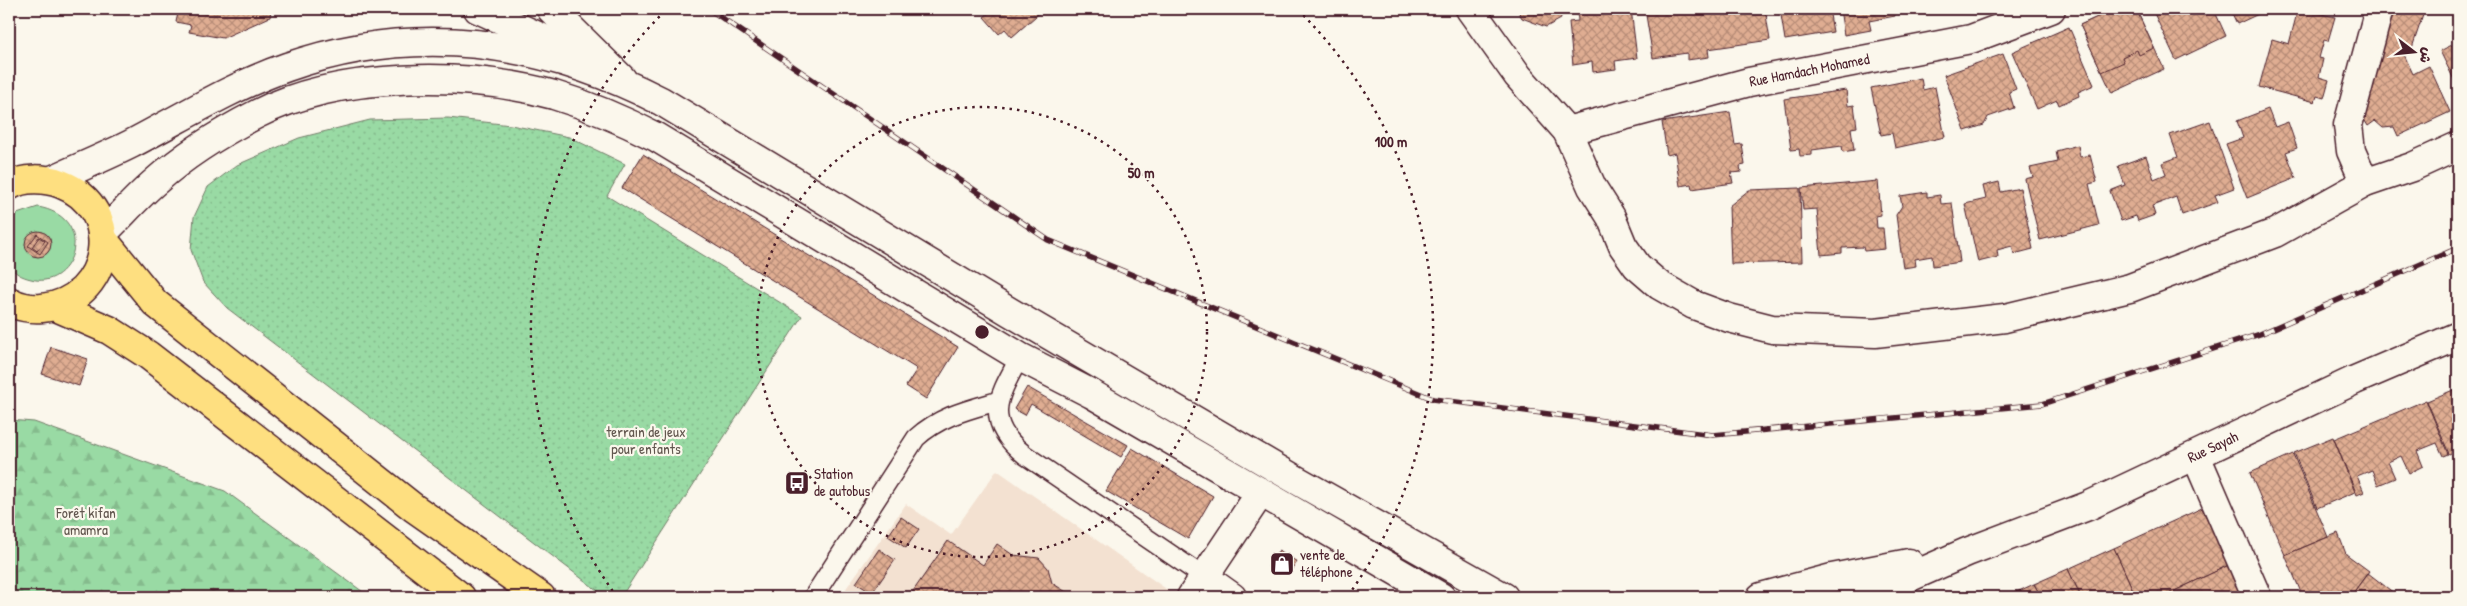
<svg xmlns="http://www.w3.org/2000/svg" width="2467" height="606" font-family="'Patrick Hand','Playpen Sans Arabic',sans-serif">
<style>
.built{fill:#f3e1d1}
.green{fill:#99daa4;stroke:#727c68}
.forest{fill:url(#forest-firs);stroke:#727c68}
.garden{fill:url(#garden-dots);stroke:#727c68}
.building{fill:url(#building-cross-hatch);stroke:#4a1f2b}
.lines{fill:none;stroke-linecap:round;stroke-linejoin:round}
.service-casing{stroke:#4a1f2b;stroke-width:21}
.minor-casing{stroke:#4a1f2b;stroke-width:31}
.primary-casing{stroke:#4a1f2b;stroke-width:31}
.service{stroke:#fbf7ec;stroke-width:18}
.minor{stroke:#fbf7ec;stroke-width:28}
.primary{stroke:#fedf80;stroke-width:28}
.rail-casing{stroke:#4a1f2b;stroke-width:5.5}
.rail{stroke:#fbf7ec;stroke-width:4;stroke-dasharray:11;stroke-linecap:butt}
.ring{fill:none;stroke:#4a1f2b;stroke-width:2.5;stroke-dasharray:2.5 5}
.labels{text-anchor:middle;stroke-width:4.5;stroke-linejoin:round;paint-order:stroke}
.street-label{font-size:15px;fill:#4a1f2b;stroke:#fbf7ec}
.park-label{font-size:15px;fill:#62574f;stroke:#fbf7ec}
.poi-label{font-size:15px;fill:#4a1f2b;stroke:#fbf7ec;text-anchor:start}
.centre{fill:#4a1f2b;stroke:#fbf7ec;stroke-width:2.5}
.ring-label{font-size:15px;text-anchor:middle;font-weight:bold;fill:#4a1f2b;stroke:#fbf7ec;stroke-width:4.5;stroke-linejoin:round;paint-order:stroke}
</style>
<defs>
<pattern id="forest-firs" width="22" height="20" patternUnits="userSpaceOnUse" patternTransform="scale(1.25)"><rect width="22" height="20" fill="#99daa4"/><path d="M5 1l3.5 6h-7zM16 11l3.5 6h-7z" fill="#85bb8d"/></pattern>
<pattern id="garden-dots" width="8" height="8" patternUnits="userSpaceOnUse" patternTransform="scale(1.25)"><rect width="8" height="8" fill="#99daa4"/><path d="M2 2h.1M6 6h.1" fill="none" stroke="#85bb8d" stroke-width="1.8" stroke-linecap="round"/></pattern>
<pattern id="building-cross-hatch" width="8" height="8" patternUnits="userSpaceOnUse" patternTransform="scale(1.25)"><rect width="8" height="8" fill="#dfad92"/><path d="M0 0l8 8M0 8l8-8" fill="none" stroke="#b78c77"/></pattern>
</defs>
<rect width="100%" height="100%" fill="#fbf7ec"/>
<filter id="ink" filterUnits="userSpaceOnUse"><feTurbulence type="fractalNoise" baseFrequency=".02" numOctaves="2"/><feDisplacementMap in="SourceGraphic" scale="10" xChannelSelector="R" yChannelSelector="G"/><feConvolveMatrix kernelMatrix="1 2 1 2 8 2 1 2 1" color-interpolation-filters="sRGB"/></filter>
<g filter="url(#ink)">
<polygon class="built" points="997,470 1169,591 1164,597 840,597 906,504 951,535"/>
<path class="green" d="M 38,207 C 99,218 73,291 31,279 C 22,277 14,273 9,265 L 9,223 L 17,214 Z"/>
<polygon class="forest" points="9,420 34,422 225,491 370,597 9,597"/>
<polygon class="garden" points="448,118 511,125 569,137 625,164 607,196 802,316 621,597 606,597 227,308 203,282 191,250 194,217 208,187 237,165 299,138 370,120"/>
<g class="building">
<polygon points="179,9 271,9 270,17 223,38 189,32 191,25 176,22"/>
<polygon points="989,9 1044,9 1012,37 1005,29 999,34 984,17 991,11"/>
<polygon points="1517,9 1560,9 1561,19 1546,27 1522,18"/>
<polygon points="1577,9 1631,9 1637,58 1615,61 1616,69 1593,72 1592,62 1573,65 1569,22 1578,21"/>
<polygon points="1645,9 1765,9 1770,40 1708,49 1709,57 1687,60 1687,53 1653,58"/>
<polygon points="1780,9 1829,9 1833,32 1785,40"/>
<polygon points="1840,9 1893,9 1895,16 1869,21 1871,30 1844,35"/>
<polygon points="1915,9 1935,9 1917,15"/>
<polygon points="2115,9 2136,9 2164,69 2112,93 2080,25"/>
<polygon points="2115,9 2136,9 2154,48 2139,55 2137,50 2122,57 2124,62 2102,72 2080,25"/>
<polygon points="2152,9 2223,9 2216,14 2226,36 2176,60"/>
<polygon points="2230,9 2269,9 2237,24"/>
<polygon points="2298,9 2335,17 2328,41 2324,40 2319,58 2323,59 2319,77 2329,80 2324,98 2317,96 2315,102 2259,87 2272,39 2289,44"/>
<polygon points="2390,9 2437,9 2436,12 2425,9 2411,51 2401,48 2413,74 2429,66 2450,112 2398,136 2394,127 2383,128 2375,121 2368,126 2359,111"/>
<polygon points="2069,27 2094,85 2078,92 2079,96 2059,105 2057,100 2037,109 2012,52"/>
<polygon points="2458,42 2458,88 2440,51"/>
<polygon points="2003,54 2016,89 2009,92 2014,108 1988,117 1984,125 1965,131 1944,75"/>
<polygon points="1921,78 1923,90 1935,87 1945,137 1895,148 1892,133 1881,135 1871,88"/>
<polygon points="1846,90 1848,106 1854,105 1857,127 1851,128 1854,150 1843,152 1842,146 1812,150 1812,155 1800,156 1799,149 1791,150 1784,99"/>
<polygon points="2268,109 2275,127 2288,122 2297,148 2286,152 2296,178 2247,198 2226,144 2243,138 2237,121"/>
<polygon points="1730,112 1735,145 1742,144 1745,165 1740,166 1741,172 1731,173 1733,183 1692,189 1691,184 1680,186 1675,153 1667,155 1662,122"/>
<polygon points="2210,121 2234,188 2215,195 2218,202 2182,215 2176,197 2152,206 2155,215 2138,221 2136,216 2121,221 2110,191 2125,185 2118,166 2146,156 2154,179 2166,174 2162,163 2178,157 2170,135"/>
<polygon points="2078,145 2080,157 2090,155 2097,182 2089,184 2099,225 2040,240 2025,179 2033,177 2030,168 2058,162 2056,151"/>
<polygon points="643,154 958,347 926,399 906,386 917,369 622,188"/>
<polygon points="1878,181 1881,215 1876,216 1877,228 1883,228 1885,249 1864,251 1863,247 1842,248 1842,253 1821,255 1817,209 1803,210 1801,188"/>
<polygon points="1999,182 2001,192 2020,188 2033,249 2014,254 2012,246 1997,250 1998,257 1978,262 1965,204 1986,199 1983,186"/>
<polygon points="1800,188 1802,262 1731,264 1729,206 1749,190"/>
<polygon points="1927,192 1927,197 1940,195 1941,204 1952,203 1960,262 1933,266 1932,256 1915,259 1916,266 1903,268 1896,215 1902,206 1900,196"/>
<circle cx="38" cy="244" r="13"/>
<polygon points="37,234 48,242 40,254 28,246"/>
<polygon points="39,237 45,241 37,251 32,247"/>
<polygon points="51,347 88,359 79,386 42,374"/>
<polygon points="1027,387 1128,445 1121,457 1031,404 1025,415 1014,409"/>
<polygon points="2458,388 2458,450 2449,454 2427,401"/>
<polygon points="2426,400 2448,454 2443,456 2437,443 2417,451 2423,466 2409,473 2401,456 2388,462 2395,478 2378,485 2372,470 2357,476 2364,492 2357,495 2334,439"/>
<polygon points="2333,437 2355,492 2317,508 2294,453"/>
<polygon points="1132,448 1213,496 1188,539 1106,491"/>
<polygon points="2293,454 2328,537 2285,555 2250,473"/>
<polygon points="2202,508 2229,565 2162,597 2136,597 2114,548"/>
<polygon points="901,517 919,529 906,548 888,536"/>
<polygon points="2338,533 2346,554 2369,571 2350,597 2303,597 2285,555"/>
<polygon points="948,541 983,565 997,544 1013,555 1039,558 1048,568 1052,583 1071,595 1070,597 909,597"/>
<polygon points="2114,548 2136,597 2081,597 2068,569"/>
<polygon points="879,549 895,560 872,593 856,583"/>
<polygon points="1279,550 1297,562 1289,574 1282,570 1279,575 1268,567"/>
<polygon points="2229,565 2244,597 2162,597"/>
<polygon points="2068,569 2081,597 2041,597 2034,584"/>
<polygon points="2368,573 2399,597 2350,597"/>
<polygon points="2034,584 2041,597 2006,597"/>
</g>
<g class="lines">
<defs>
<g id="service">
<path d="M 1020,357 C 998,397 982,421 1025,455 L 1204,577"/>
<path d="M 813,597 L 916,438 C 940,416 967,410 998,401"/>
</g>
<g id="minor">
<polyline points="478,9 562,47"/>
<polyline points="551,9 622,79"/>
<polyline points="1470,9 1518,76 1567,131 1592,187 1611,217 1623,246 1637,266 1659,285 1694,305 1729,318 1772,329 1875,333 2005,318 2130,288 2275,233 2365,183 2412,167 2458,146"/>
<path id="s1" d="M 1567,131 L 1749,82 L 1971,39 L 2051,9"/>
<path d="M 52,180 C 78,168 105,157 131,144 C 183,117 232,86 287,67 C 415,22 542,40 661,101 L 1010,312 L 1293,478 L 1504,597"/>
<polyline points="2365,183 2351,151 2348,125 2379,9"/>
<path d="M 102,234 C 120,217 137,197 156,181 C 186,154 222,132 257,114 C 338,72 467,71 554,95 C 590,106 623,120 656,137 L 1020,357 L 1092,394 L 1441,597"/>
<polyline points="2196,456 2257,597"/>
<polyline points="1204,577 1232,597"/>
<polyline points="1191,597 1261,492"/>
<polyline points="1761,597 1832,578 1909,563"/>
<path id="s2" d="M 1851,597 L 1908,578 L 1967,552 L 2088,506 L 2355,380 L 2458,336"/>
</g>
<g id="primary">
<path d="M 9,186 C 23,177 45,178 61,184 C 126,209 111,301 42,308 C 32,309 18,307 9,301"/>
<polyline points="103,239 155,303 414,508 541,597"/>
<polyline points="56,307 109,330 148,355 461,597"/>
</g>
</defs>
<use href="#service" class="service-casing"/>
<use href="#minor" class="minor-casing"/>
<use href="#primary" class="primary-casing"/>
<use href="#service" class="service"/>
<use href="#minor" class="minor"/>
<use href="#primary" class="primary"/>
<defs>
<polyline id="rail" points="709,9 1048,240 1433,399 1713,435 2042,404 2260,334 2458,248"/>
</defs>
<use href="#rail" class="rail-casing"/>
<use href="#rail" class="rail"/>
</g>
</g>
<g class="ring">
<circle cx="982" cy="332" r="225"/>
<path d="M617 597A451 451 0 0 1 666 10M1298 10A451 451 0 0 1 1347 597"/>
</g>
<defs>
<symbol id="bus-square" viewBox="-11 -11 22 22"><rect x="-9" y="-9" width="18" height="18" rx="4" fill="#4a1f2b" stroke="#fbf7ec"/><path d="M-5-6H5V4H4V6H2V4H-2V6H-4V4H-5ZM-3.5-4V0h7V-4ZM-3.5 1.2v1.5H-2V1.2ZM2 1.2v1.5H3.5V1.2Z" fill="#fff"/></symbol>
<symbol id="shop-square" viewBox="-11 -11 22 22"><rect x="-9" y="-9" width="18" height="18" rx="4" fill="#4a1f2b" stroke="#fbf7ec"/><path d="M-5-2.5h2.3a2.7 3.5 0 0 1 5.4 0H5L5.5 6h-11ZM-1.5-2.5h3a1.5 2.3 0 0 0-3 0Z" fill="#fff"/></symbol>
</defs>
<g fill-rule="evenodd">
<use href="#bus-square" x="783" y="469" width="28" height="28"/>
<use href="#shop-square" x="1268" y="550" width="28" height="28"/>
</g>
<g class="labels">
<g class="street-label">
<text dy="5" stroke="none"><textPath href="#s1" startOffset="250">Rue Hamdach Mohamed</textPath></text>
<text dy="5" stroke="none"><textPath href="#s2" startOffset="392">Rue Sayah</textPath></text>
</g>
<g class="park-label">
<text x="646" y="437">terrain de jeux<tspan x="646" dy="17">pour enfants</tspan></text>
<text x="86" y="518">Forêt kifan<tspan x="86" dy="17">amamra</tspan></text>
</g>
<g class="poi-label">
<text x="814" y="479">Station<tspan x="814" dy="17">de autobus</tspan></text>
<text x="1300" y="560">vente de<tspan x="1300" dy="17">téléphone</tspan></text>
</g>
</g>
<circle cx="982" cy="332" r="8" class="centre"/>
<g class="ring-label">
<text x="1391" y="147">100 m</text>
<text x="1141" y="178">50 m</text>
</g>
<rect width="2467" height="606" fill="none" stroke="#fbf7ec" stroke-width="30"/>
<rect x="15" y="15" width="2437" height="576" fill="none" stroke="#4a1f2b" stroke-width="2" filter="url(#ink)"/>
<g transform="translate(2414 52) rotate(106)" stroke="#fbf7ec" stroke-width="4" paint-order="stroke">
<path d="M0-4L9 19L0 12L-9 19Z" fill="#4a1f2b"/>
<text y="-8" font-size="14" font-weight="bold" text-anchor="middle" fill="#4a1f2b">ش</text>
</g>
</svg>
